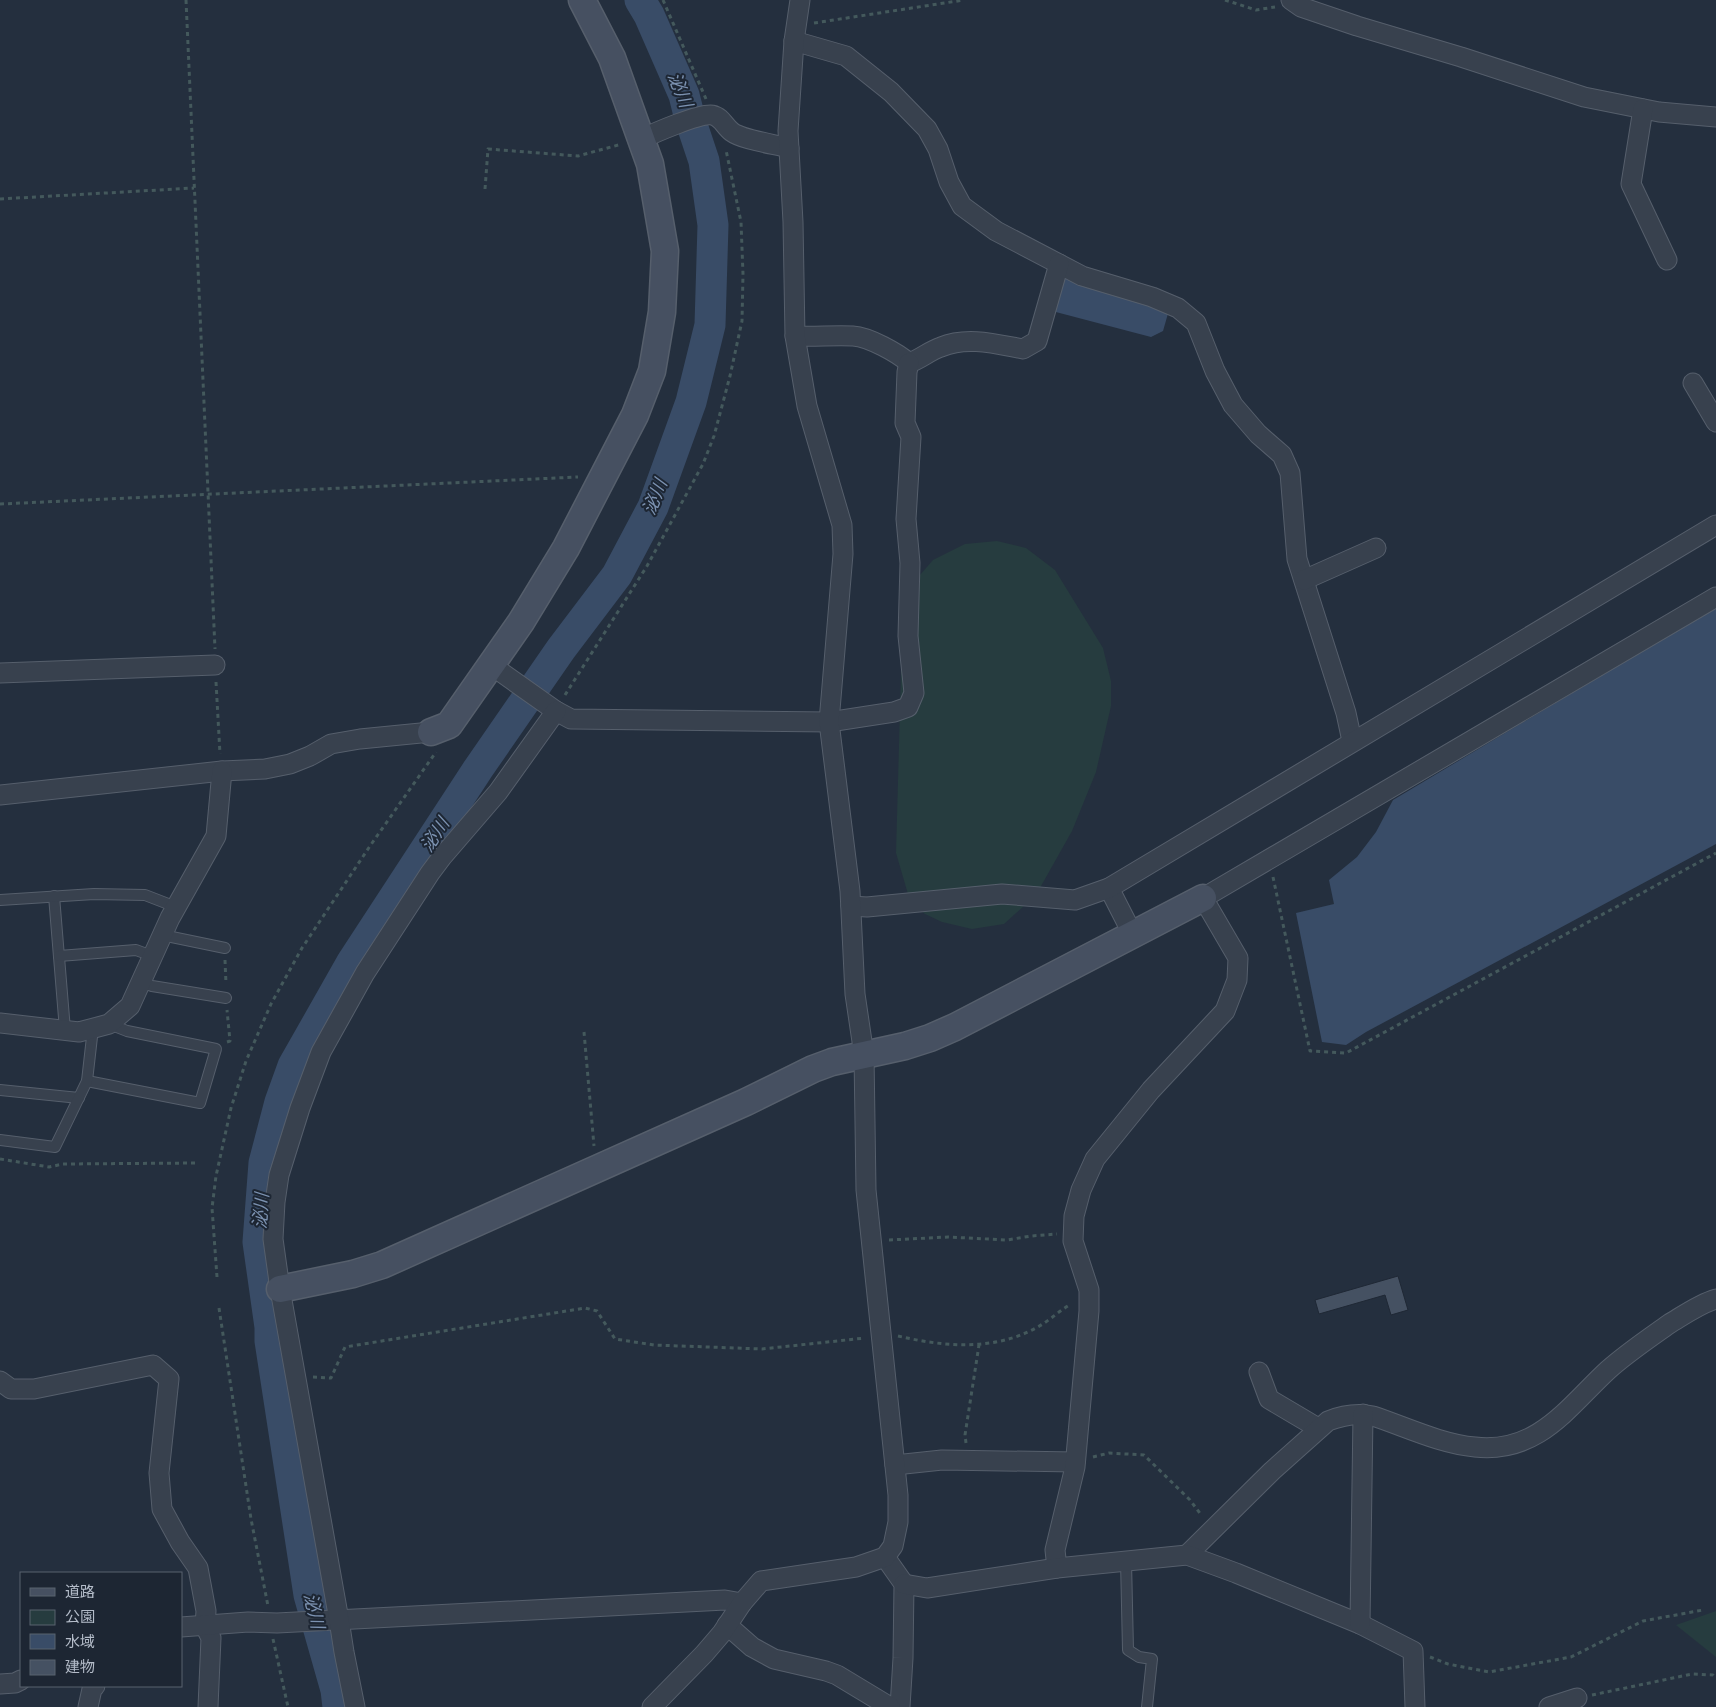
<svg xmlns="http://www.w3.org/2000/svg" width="1716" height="1707" font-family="Ubuntu,'Noto Sans JP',sans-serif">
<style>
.green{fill:#263c3f}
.water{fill:#394c67}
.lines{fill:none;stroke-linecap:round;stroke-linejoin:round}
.river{stroke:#394c67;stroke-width:31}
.building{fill:#455162;stroke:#1f2835}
.lane-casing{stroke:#565f6c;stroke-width:12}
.street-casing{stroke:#565f6c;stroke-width:21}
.secondary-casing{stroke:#565f6c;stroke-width:29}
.path{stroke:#44595c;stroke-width:3;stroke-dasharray:4 4;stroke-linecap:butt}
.lane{stroke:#38414e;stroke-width:10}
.street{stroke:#38414e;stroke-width:19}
.secondary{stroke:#465061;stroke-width:26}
.labels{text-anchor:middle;stroke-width:4;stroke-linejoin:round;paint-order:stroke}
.water-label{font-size:18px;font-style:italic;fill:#7c92b1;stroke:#1d2633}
</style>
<rect width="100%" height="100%" fill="#242f3e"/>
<g class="green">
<polygon points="997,541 1026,548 1055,570 1103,648 1111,681 1111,706 1096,772 1072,831 1036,895 1004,924 972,929 942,922 925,914 910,901 896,853 902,637 913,583 933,560 965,544"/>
<polygon points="1716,1611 1716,1657 1676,1625"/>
</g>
<g class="water">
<polygon points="1067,275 1169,310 1163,331 1151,337 1052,311 1059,287"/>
<polygon points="1716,607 1716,844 1366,1032 1346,1045 1322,1042 1296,913 1334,904 1329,880 1357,857 1376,832 1393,800"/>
</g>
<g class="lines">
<polyline class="river" points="338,1707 336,1690 309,1595 270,1341 270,1327 258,1242 264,1163 280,1102 293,1066 352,962 478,769 561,649 617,575 653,507 691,402 710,325 713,225 704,161 690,119 684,95 649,15 640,0"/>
</g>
<polygon class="building" points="1398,1276 1408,1310 1391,1315 1385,1295 1319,1314 1315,1300"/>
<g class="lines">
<defs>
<g id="lane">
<polyline points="54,896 65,1030"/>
<polyline points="0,900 94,894 145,895 176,907"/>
<polyline points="162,935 225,948"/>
<polyline points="59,956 136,950 152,956"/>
<polyline points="140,982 152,986 226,998"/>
<polyline points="87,1081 200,1103 216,1049 127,1031 109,1024"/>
<polyline points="0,1090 79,1098"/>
<polyline points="0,1140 55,1147 87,1081 93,1028"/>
<polyline points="1126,1561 1128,1650 1139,1657 1152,1659 1147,1707"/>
</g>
<g id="street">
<polyline points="1291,0 1301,7 1357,26 1461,57 1584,97 1659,112 1716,117"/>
<polyline points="794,41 846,56 891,92 927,129 938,149 949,182 962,206 996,231 1082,276 1152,297 1178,308 1196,323 1215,371 1233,405 1258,434 1282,455 1290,473 1297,559 1346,713 1352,741"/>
<polyline points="1643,109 1631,184 1667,260"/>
<path d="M 642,139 C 654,133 700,113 712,115 C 722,117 724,126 732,132 C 743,140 774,144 789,148"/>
<path d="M 795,336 C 814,337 834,335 853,336 C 869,337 898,353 909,363"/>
<path d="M 909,363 C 921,359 929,351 941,347 C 967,336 996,344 1023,349 L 1037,341 L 1059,264"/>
<polyline points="1693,383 1716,422"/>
<polyline points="1304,580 1376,548"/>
<polyline points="491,665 556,711 571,719 829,722 894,712 908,707 914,693 908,636 910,563 906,519 911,437 905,423 907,372 909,363"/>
<polyline points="0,673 215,665"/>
<polyline points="0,795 222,771 265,769 290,764 310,756 331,744 360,739 431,732"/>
<polyline points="1109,888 1133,935"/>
<polyline points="851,906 867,907 1002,894 1075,900 1109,888 1716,525"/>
<polyline points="0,1023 79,1032 109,1024 130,1006 170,918 216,836 222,771"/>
<polyline points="1259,1372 1269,1399 1318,1428"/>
<polyline points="0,1381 11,1389 34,1389 153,1365 169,1379 159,1473 162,1509 180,1542 198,1568 206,1611 205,1626 211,1638 208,1707"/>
<polyline points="895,1465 942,1460 1075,1462"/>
<path d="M 1187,1555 L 1272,1471 L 1328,1421 C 1343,1415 1358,1413 1373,1416 C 1406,1427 1441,1444 1475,1447 C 1538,1454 1568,1407 1608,1370 C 1627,1353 1648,1339 1669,1324 C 1684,1315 1699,1304 1716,1299"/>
<polyline points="885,1557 904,1584 903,1658 900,1707"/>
<polyline points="1057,1568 1055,1550 1075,1467 1089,1311 1089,1290 1073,1241 1074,1216 1081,1190 1095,1159 1151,1090 1225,1011 1237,980 1238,958 1203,898 1716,597"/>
<polyline points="904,1584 927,1588 1057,1568 1187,1555 1236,1573 1360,1624 1413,1651 1415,1707"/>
<polyline points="1360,1624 1363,1414"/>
<polyline points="727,1625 752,1647 774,1659 826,1671 837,1675 890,1707"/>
<polyline points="181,1627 248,1622 277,1623 725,1600 742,1603"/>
<polyline points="0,1684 15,1683 21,1680"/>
<polyline points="88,1707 92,1689 95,1686"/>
<polyline points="355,1707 344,1652 339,1620 280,1289 273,1239 275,1202 279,1175 300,1108 321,1052 365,973 430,873 442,857 498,792 556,711"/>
<polyline points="652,1707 704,1654 722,1633 742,1603 761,1581 856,1567 885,1557 893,1546 898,1522 898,1495 866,1190 864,1055 855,994 850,891 829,722 843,554 842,525 807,406 795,336 793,222 788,131 794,41 800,0"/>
<polyline points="1549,1707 1577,1698"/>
</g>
<g id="secondary">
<polyline points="431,732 449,725 521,622 566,548 635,415 652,371 662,312 665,251 650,164 612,58 582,0"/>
<polyline points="280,1289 353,1274 382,1265 746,1102 813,1069 832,1062 905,1046 930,1038 955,1027 1203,898"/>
</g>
</defs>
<use href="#lane" class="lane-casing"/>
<use href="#street" class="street-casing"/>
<use href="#secondary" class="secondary-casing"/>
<g class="path">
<polyline points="186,0 215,649"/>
<polyline points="663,0 706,99"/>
<polyline points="1225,0 1256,10 1275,7"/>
<polyline points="814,23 964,0"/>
<polyline points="485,189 488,149 578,156 622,144"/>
<polyline points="0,199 194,188"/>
<polyline points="0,504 578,477"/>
<polyline points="216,682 220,754"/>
<polyline points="565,695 647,566 703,464 714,436 730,376 742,321 743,274 741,222 726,150"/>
<polyline points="1273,877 1310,1051 1346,1053 1716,853"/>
<polyline points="225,960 226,984"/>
<polyline points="584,1032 594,1146"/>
<polyline points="227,1042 230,1041 227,1010"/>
<polyline points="0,1159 49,1167 63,1164 196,1163"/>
<polyline points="889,1240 948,1237 1007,1240 1031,1236 1057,1234"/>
<polyline points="217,1277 212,1208 216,1176 231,1108 246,1061 271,1004 302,948 370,846 436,752"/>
<polyline points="219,1308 251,1519 268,1606"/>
<path d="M 898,1336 C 945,1347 993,1351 1036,1328 C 1049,1321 1059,1311 1071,1304"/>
<polyline points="313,1377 331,1378 345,1347 585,1308 597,1311 615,1339 654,1345 762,1349 865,1338"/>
<polyline points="966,1443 965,1435 979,1345"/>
<polyline points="1093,1457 1109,1453 1144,1455 1190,1500 1202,1516"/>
<polyline points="273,1639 288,1707"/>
<polyline points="1430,1657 1448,1664 1489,1672 1571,1657 1643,1621 1703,1610"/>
<polyline points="1592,1695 1692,1674 1713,1675 1716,1678"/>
</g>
<use href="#lane" class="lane"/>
<use href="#street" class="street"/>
<use href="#secondary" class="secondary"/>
</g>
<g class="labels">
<g class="water-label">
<text transform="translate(680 90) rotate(68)" y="6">泌川</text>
<text transform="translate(655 497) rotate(-68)" y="6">泌川</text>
<text transform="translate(435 835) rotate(-57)" y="6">泌川</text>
<text transform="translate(261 1211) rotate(-86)" y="6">泌川</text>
<text transform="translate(314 1611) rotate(77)" y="6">泌川</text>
</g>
</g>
<rect x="20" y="1572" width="162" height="115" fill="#1d2633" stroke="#59626f"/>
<rect x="30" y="1588" width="25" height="8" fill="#465061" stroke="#59626f"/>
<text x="65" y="1597" font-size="15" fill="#b4bcc9">道路</text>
<rect x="30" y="1610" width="25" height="15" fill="#263c3f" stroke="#59626f"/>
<text x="65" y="1622" font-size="15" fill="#b4bcc9">公園</text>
<rect x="30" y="1634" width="25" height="15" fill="#394c67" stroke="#59626f"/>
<text x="65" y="1647" font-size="15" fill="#b4bcc9">水域</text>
<rect x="30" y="1660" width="25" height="15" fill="#455162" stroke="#59626f"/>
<text x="65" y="1672" font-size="15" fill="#b4bcc9">建物</text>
</svg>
